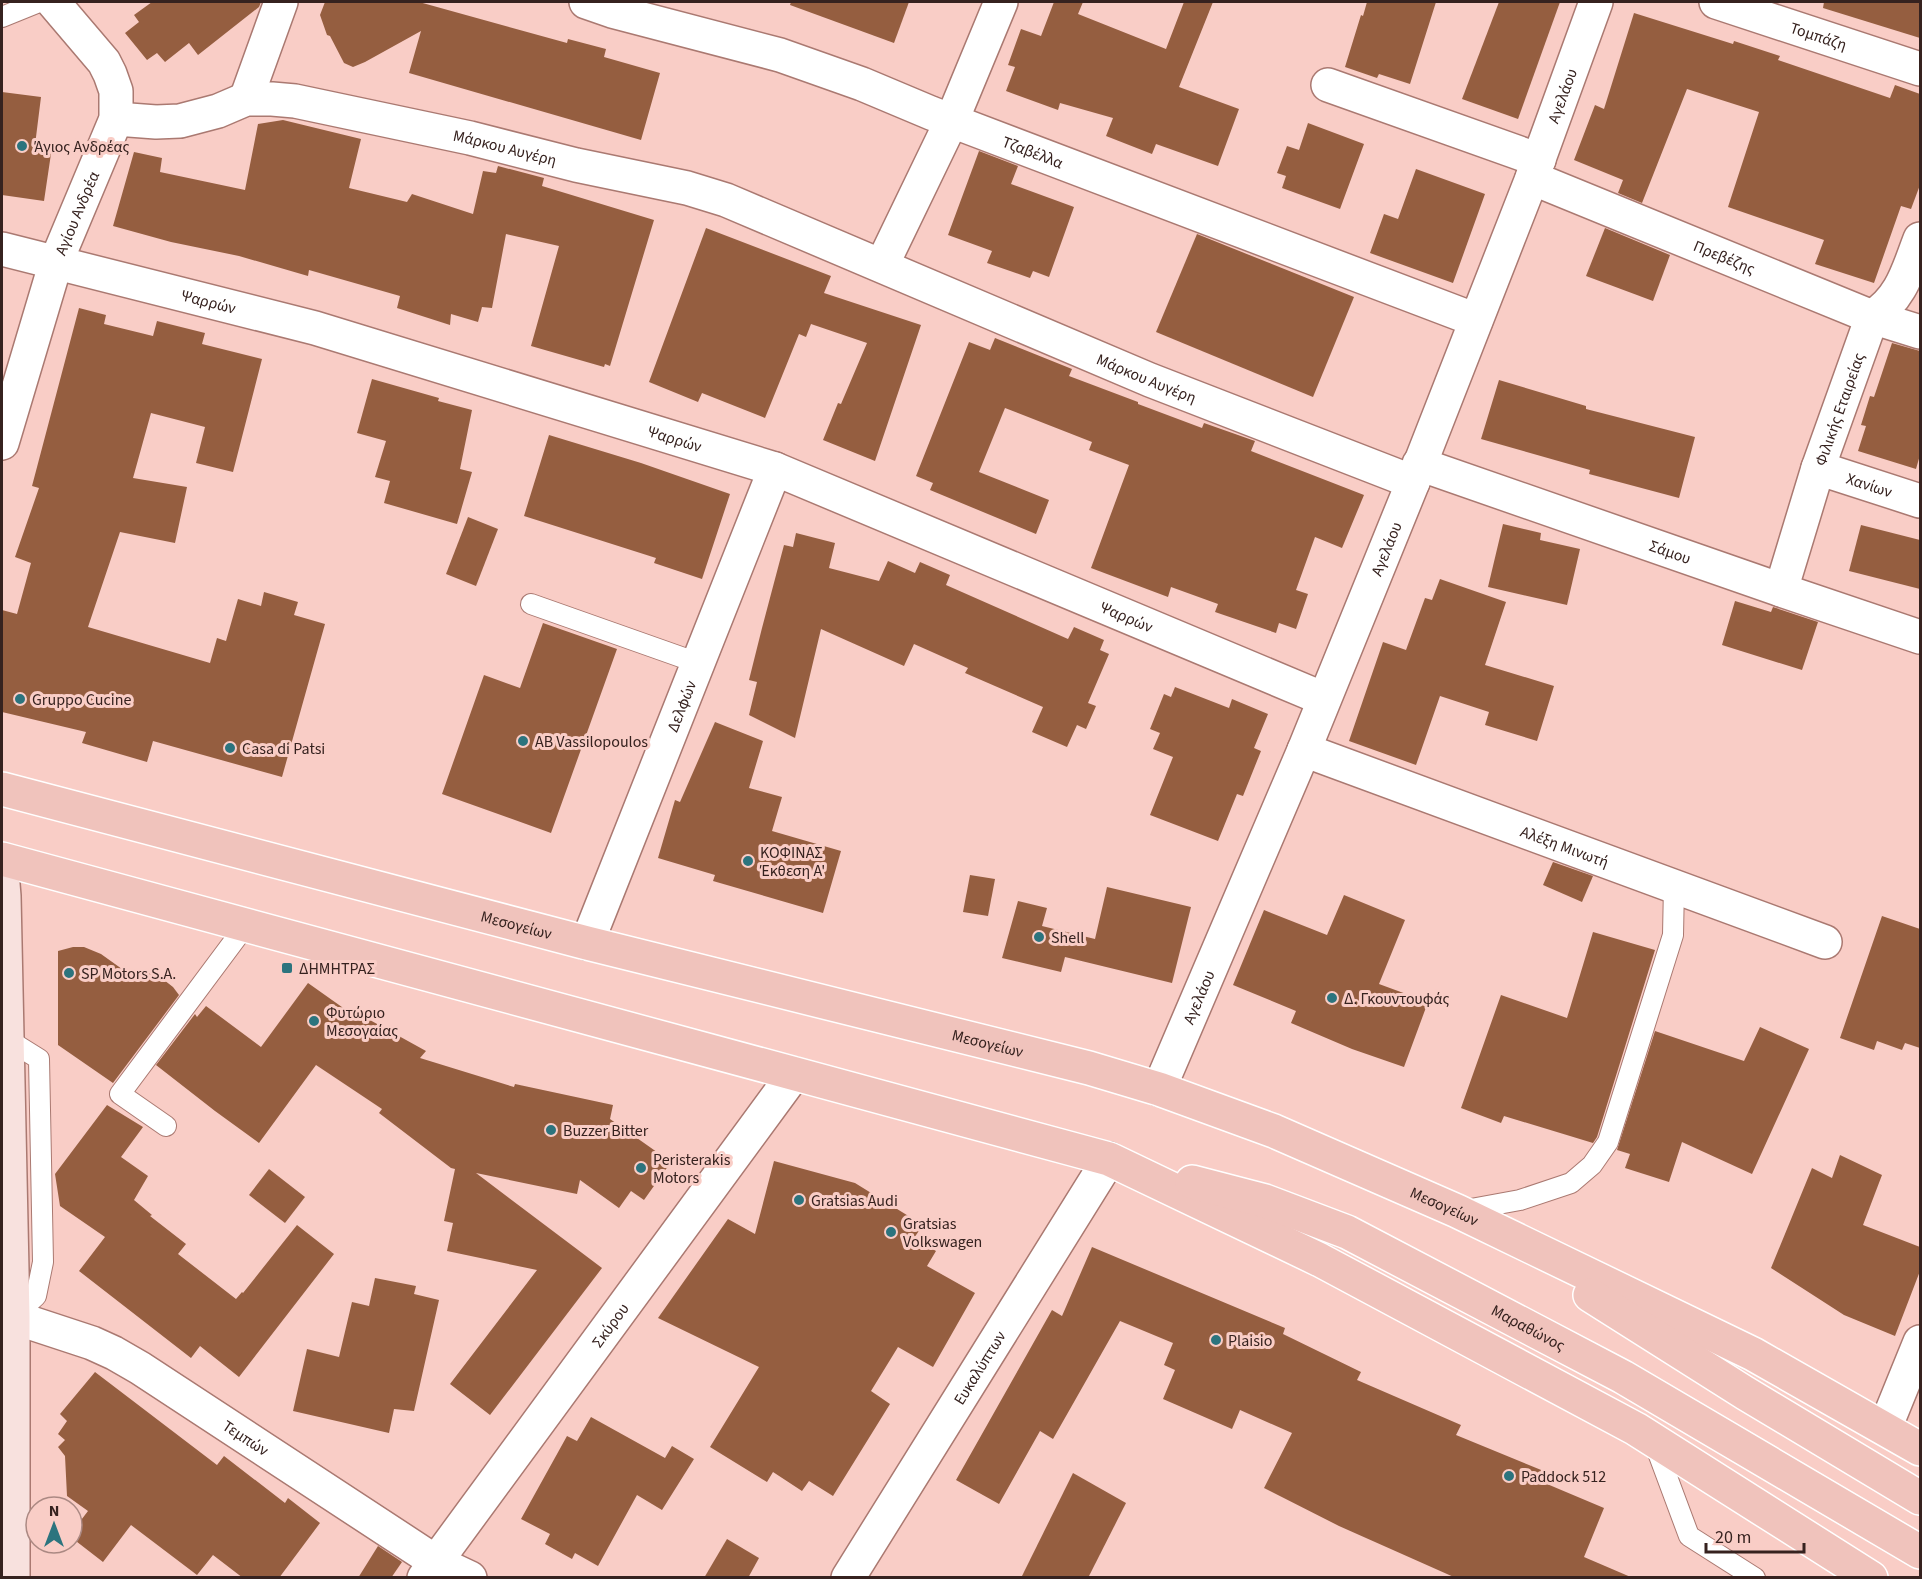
<svg xmlns="http://www.w3.org/2000/svg" width="1922" height="1579" font-family="'Source Sans 3',sans-serif">
<style>
.building{fill:#955e40}
.lines{fill:none;stroke-linecap:round;stroke-linejoin:round}
.lane-casing{stroke:#aa7971;stroke-width:22}
.street-casing{stroke:#aa7971;stroke-width:36}
.secondary-casing{stroke:#aa7971;stroke-width:36}
.primary-casing{stroke:#fff;stroke-width:36}
.lane{stroke:#fff;stroke-width:20}
.street{stroke:#fff;stroke-width:33}
.secondary{stroke:#f8e1de;stroke-width:33}
.primary{stroke:#f0c3bc;stroke-width:33}
.poi-dot{fill:#2c747e;stroke:#f9cdc6;stroke-width:2}
.labels{text-anchor:middle;stroke-width:6;stroke-linejoin:round;paint-order:stroke}
.street-label{font-size:16px;fill:#36221f;stroke:#f9cdc6}
.poi-label{font-size:16px;fill:#36221f;stroke:#f9cdc6;text-anchor:start}
</style>
<rect width="100%" height="100%" fill="#f9cdc6"/>
<g class="building">
<polygon points="152,2 261,2 259,7 198,55 189,43 165,62 157,53 147,60 125,33 139,22 134,15"/>
<polygon points="325,2 419,2 567,43 568,39 606,49 604,57 660,73 641,140 409,73 421,31 365,62 353,67 344,63 330,36 327,35 320,15"/>
<polygon points="791,2 909,2 894,43 790,5"/>
<polygon points="1054,2 1083,2 1078,14 1166,49 1184,2 1213,2 1179,87 1239,109 1218,166 1156,144 1152,154 1106,136 1113,118 1060,103 1058,110 1006,91 1015,67 1008,65 1021,29 1041,36"/>
<polygon points="1367,2 1436,2 1410,84 1379,74 1377,78 1345,67 1361,15 1363,16"/>
<polygon points="1499,2 1560,2 1518,119 1462,99"/>
<polygon points="1824,2 1920,2 1920,38 1823,8"/>
<polygon points="1634,13 1733,44 1734,41 1780,56 1778,60 1890,98 1895,85 1920,94 1920,185 1911,209 1901,206 1874,283 1815,264 1824,240 1728,207 1759,112 1687,89 1642,203 1618,193 1623,180 1574,160 1595,105 1604,109"/>
<polygon points="2,92 41,97 35,145 52,147 44,201 2,195"/>
<polygon points="283,120 361,139 349,188 407,202 412,194 473,214 483,171 496,173 498,166 544,178 542,186 654,220 610,366 605,364 604,367 531,346 559,246 506,234 492,308 482,307 478,322 451,314 450,325 397,308 400,296 309,270 308,276 239,256 171,242 113,226 134,152 162,158 160,172 245,190 258,124"/>
<polygon points="1308,123 1364,144 1340,209 1282,188 1286,176 1277,173 1287,146 1299,150"/>
<polygon points="979,151 1018,166 1011,184 1074,207 1049,277 1033,271 1030,278 987,263 992,251 948,235"/>
<polygon points="1416,169 1485,194 1453,283 1370,253 1384,214 1398,219"/>
<polygon points="706,228 831,276 824,293 921,325 875,461 823,440 838,403 841,404 867,343 811,324 806,337 799,334 765,418 702,393 698,402 649,382"/>
<polygon points="1605,228 1670,255 1653,301 1586,276"/>
<polygon points="1197,234 1354,297 1313,397 1156,332"/>
<polygon points="79,308 106,315 104,324 153,336 157,321 205,333 202,344 262,359 233,472 196,463 205,427 151,413 133,478 187,487 175,543 120,532 88,627 210,663 217,638 226,641 238,599 261,606 264,592 298,602 294,615 325,624 282,777 153,741 147,762 82,743 86,732 2,712 2,610 17,614 31,563 15,557 39,488 32,486"/>
<polygon points="995,338 1072,369 1069,376 1138,402 1138,404 1202,428 1204,423 1255,441 1251,451 1364,495 1342,548 1315,537 1296,590 1308,594 1296,629 1279,623 1276,633 1215,612 1218,604 1171,587 1168,597 1091,568 1129,465 1089,450 1092,442 1005,408 979,472 1049,500 1036,534 930,490 933,483 916,476 969,342 990,350"/>
<polygon points="1892,343 1920,351 1920,455 1916,469 1858,451 1866,426 1861,425 1870,396 1874,397"/>
<polygon points="372,379 439,398 438,401 472,410 460,469 472,472 457,524 384,503 390,481 375,477 386,441 357,433"/>
<polygon points="1499,380 1586,406 1586,409 1695,437 1679,498 1589,474 1590,470 1481,439"/>
<polygon points="549,435 641,463 730,494 702,579 654,563 656,558 524,516"/>
<polygon points="468,517 498,529 476,586 446,574"/>
<polygon points="1503,524 1541,533 1540,540 1580,549 1567,605 1488,587"/>
<polygon points="1861,525 1920,540 1920,589 1849,571"/>
<polygon points="796,533 835,543 829,568 879,581 888,561 915,573 920,562 950,575 946,585 1068,639 1074,627 1104,640 1100,650 1109,654 1088,703 1096,706 1086,729 1077,725 1067,747 1032,732 1043,707 965,673 968,668 914,644 904,666 821,629 795,738 749,715 757,682 749,680 762,628 784,545 793,547"/>
<polygon points="1440,579 1506,602 1485,665 1554,686 1537,741 1485,725 1489,712 1440,696 1416,765 1349,741 1383,642 1406,650 1425,598 1432,600"/>
<polygon points="1735,601 1771,612 1773,607 1818,622 1802,670 1722,645"/>
<polygon points="543,623 617,649 551,833 442,794 484,675 520,688"/>
<polygon points="1175,687 1229,708 1232,699 1268,714 1254,748 1261,751 1243,796 1237,794 1218,841 1150,815 1173,757 1153,749 1160,733 1150,729 1164,694 1171,697"/>
<polygon points="715,722 763,741 749,788 782,797 772,831 841,851 823,913 713,881 715,875 658,858 675,800 680,802"/>
<polygon points="1553,862 1593,876 1582,902 1543,885"/>
<polygon points="970,875 995,879 988,916 963,912"/>
<polygon points="1107,887 1191,907 1172,983 1065,957 1061,972 1002,958 1018,901 1047,908 1042,926 1095,939"/>
<polygon points="1344,895 1405,920 1379,984 1428,1002 1404,1067 1352,1049 1291,1023 1296,1011 1233,985 1264,910 1327,935"/>
<polygon points="1882,916 1920,929 1920,1048 1905,1043 1902,1050 1877,1041 1874,1050 1840,1038"/>
<polygon points="1593,932 1655,950 1597,1137 1593,1143 1504,1116 1501,1123 1461,1108 1501,995 1567,1018"/>
<polygon points="73,947 84,947 101,954 122,969 141,970 155,973 173,987 179,995 113,1083 58,1045 58,951"/>
<polygon points="308,983 356,1017 359,1014 426,1051 420,1058 514,1087 515,1084 613,1105 610,1119 671,1162 644,1200 631,1191 619,1208 580,1180 577,1194 476,1173 602,1268 490,1415 450,1384 537,1270 447,1251 453,1223 444,1221 455,1169 451,1168 379,1113 382,1109 316,1065 259,1143 215,1111 156,1065 195,1014 197,1017 206,1006 261,1047"/>
<polygon points="1760,1027 1809,1049 1752,1174 1682,1142 1669,1182 1625,1168 1630,1154 1617,1150 1655,1031 1744,1061"/>
<polygon points="107,1105 143,1127 121,1157 148,1176 134,1200 152,1215 150,1216 186,1244 178,1254 236,1299 242,1292 243,1293 297,1225 334,1254 239,1377 200,1346 191,1358 79,1271 105,1237 60,1206 55,1174"/>
<polygon points="1840,1155 1882,1175 1863,1225 1920,1247 1920,1271 1895,1336 1844,1315 1771,1268 1812,1168 1832,1178"/>
<polygon points="774,1161 855,1183 923,1225 914,1238 936,1251 927,1266 975,1293 933,1367 898,1347 871,1391 890,1404 833,1496 809,1481 802,1491 773,1472 767,1482 710,1447 759,1367 658,1318 728,1219 755,1234"/>
<polygon points="269,1169 305,1197 285,1223 249,1195"/>
<polygon points="1092,1247 1285,1328 1283,1334 1361,1372 1357,1380 1461,1425 1456,1435 1551,1474 1547,1484 1604,1508 1584,1557 1633,1578 1456,1578 1339,1526 1264,1488 1292,1433 1240,1410 1232,1429 1163,1399 1175,1370 1164,1365 1173,1343 1120,1321 1053,1439 1040,1431 999,1504 956,1480 1052,1310 1062,1316"/>
<polygon points="375,1278 416,1286 414,1294 439,1300 414,1411 394,1409 389,1433 293,1411 307,1349 339,1357 352,1302 369,1306"/>
<polygon points="95,1372 217,1465 224,1456 285,1503 288,1498 320,1523 279,1578 243,1578 213,1555 197,1575 131,1525 103,1562 72,1538 72,1532 88,1511 67,1496 65,1456 58,1447 65,1440 58,1434 67,1421 60,1414"/>
<polygon points="591,1417 665,1458 672,1446 694,1459 662,1510 637,1495 598,1566 575,1553 572,1559 545,1544 550,1534 521,1519 567,1436 577,1441"/>
<polygon points="1073,1473 1126,1503 1088,1578 1021,1578"/>
<polygon points="727,1539 759,1558 748,1578 704,1578"/>
<polygon points="378,1546 402,1562 391,1578 358,1578"/>
</g>
<g class="lines">
<defs>
<g id="lane">
<polyline points="2,17 39,2"/>
<polyline points="531,604 698,663"/>
<polyline points="7,1039 39,1059 43,1262 36,1296 13,1317"/>
<polyline points="166,1126 120,1094 246,925"/>
<polyline points="1460,1211 1520,1200 1571,1183 1592,1165 1608,1142 1673,935 1674,886"/>
<polyline points="1654,1442 1689,1536 1755,1578"/>
</g>
<g id="street">
<path id="s1" d="M 586,2 L 612,11 L 780,55 L 862,84 L 931,113 L 1476,320"/>
<path id="s2" d="M 1716,2 L 1920,69"/>
<polyline points="1328,85 1539,160"/>
<polyline points="246,99 281,2"/>
<path id="s3" d="M 116,119 L 156,122 L 180,121 L 218,111 L 246,99 L 272,99 L 295,101 L 470,138 L 576,165 L 687,188 L 726,200 L 1150,380 L 1413,482"/>
<path id="s4" d="M 1532,178 L 1872,317 L 1920,332"/>
<path id="s5" d="M 2,249 L 315,328 L 775,469 L 1324,699"/>
<polyline points="882,265 952,120 1001,2"/>
<path id="s6" d="M 2,443 L 56,262 L 116,119 L 116,91 L 110,74 L 104,62 L 53,2"/>
<path id="s7" d="M 1419,464 L 1781,590 L 1920,637"/>
<path id="s8" d="M 1818,468 L 1920,501"/>
<path id="s9" d="M 1781,590 L 1818,468 L 1872,317 C 1902,298 1908,270 1920,239"/>
<path id="s10" d="M 1304,750 L 1825,942"/>
<path id="s11" d="M 587,943 L 775,469"/>
<path id="s12" d="M 1159,1089 L 1304,750 L 1413,482 L 1532,178 L 1596,2"/>
<path id="s13" d="M 13,1317 L 92,1343 L 114,1353 L 140,1368 L 436,1562 L 470,1578"/>
<polyline points="1885,1428 1920,1342"/>
<path id="s14" d="M 424,1578 L 794,1074"/>
<path id="s15" d="M 848,1578 L 1109,1159"/>
</g>
<polyline id="secondary" points="2,872 4,896 13,1317 13,1578"/>
<g id="primary">
<path id="s16" d="M 2,789 L 587,943 L 1089,1068 L 1159,1089 L 1274,1131 L 1457,1211 L 1753,1354 L 1920,1449"/>
<polyline points="2,859 1109,1159 1320,1260 1636,1429 1871,1578"/>
<path id="s17" d="M 1192,1182 L 1265,1201 L 1347,1232 L 1623,1377 L 1920,1552"/>
<polyline points="1590,1295 1745,1393 1920,1498"/>
</g>
</defs>
<use href="#lane" class="lane-casing"/>
<use href="#street" class="street-casing"/>
<use href="#secondary" class="secondary-casing"/>
<use href="#primary" class="primary-casing"/>
<use href="#lane" class="lane"/>
<use href="#street" class="street"/>
<use href="#secondary" class="secondary"/>
<use href="#primary" class="primary"/>
</g>
<g class="poi-dot">
<circle cx="22" cy="146" r="6"/>
<circle cx="20" cy="699" r="6"/>
<circle cx="523" cy="741" r="6"/>
<circle cx="230" cy="748" r="6"/>
<circle cx="748" cy="861" r="6"/>
<circle cx="1039" cy="937" r="6"/>
<rect x="281" y="962" width="12" height="12" rx="3"/>
<circle cx="69" cy="973" r="6"/>
<circle cx="1332" cy="998" r="6"/>
<circle cx="314" cy="1021" r="6"/>
<circle cx="551" cy="1130" r="6"/>
<circle cx="641" cy="1168" r="6"/>
<circle cx="799" cy="1200" r="6"/>
<circle cx="891" cy="1232" r="6"/>
<circle cx="1216" cy="1340" r="6"/>
<circle cx="1509" cy="1476" r="6"/>
</g>
<g class="labels">
<g class="street-label">
<text dy="6" stroke="none"><textPath href="#s2" startOffset="108">Τομπάζη</textPath></text>
<text dy="6" stroke="none"><textPath href="#s12" startOffset="1072">Αγελάου</textPath></text>
<text dy="6" stroke="none"><textPath href="#s3" startOffset="398">Μάρκου Αυγέρη</textPath></text>
<text dy="6" stroke="none"><textPath href="#s1" startOffset="472">Τζαβέλλα</textPath></text>
<text dy="6" stroke="none"><textPath href="#s6" startOffset="242">Αγίου Ανδρέα</textPath></text>
<text dy="6" stroke="none"><textPath href="#s4" startOffset="208">Πρεβέζης</textPath></text>
<text dy="6" stroke="none"><textPath href="#s5" startOffset="213">Ψαρρών</textPath></text>
<text dy="6" stroke="none"><textPath href="#s3" startOffset="1082">Μάρκου Αυγέρη</textPath></text>
<text dy="6" stroke="none"><textPath href="#s9" startOffset="190">Φιλικής Εταιρείας</textPath></text>
<text dy="6" stroke="none"><textPath href="#s5" startOffset="699">Ψαρρών</textPath></text>
<text dy="6" stroke="none"><textPath href="#s8" startOffset="54">Χανίων</textPath></text>
<text dy="6" stroke="none"><textPath href="#s12" startOffset="586">Αγελάου</textPath></text>
<text dy="6" stroke="none"><textPath href="#s7" startOffset="266">Σάμου</textPath></text>
<text dy="6" stroke="none"><textPath href="#s5" startOffset="1185">Ψαρρών</textPath></text>
<text dy="6" stroke="none"><textPath href="#s11" startOffset="255">Δελφών</textPath></text>
<text dy="6" stroke="none"><textPath href="#s10" startOffset="278">Αλέξη Μινωτή</textPath></text>
<text dy="6" stroke="none"><textPath href="#s16" startOffset="532">Μεσογείων</textPath></text>
<text dy="6" stroke="none"><textPath href="#s12" startOffset="100">Αγελάου</textPath></text>
<text dy="6" stroke="none"><textPath href="#s16" startOffset="1018">Μεσογείων</textPath></text>
<text dy="6" stroke="none"><textPath href="#s16" startOffset="1504">Μεσογείων</textPath></text>
<text dy="6" stroke="none"><textPath href="#s14" startOffset="314">Σκύρου</textPath></text>
<text dy="6" stroke="none"><textPath href="#s17" startOffset="368">Μαραθώνος</textPath></text>
<text dy="6" stroke="none"><textPath href="#s15" startOffset="248">Ευκαλύπτων</textPath></text>
<text dy="6" stroke="none"><textPath href="#s13" startOffset="264">Τεμπών</textPath></text>
</g>
<g class="poi-label">
<text x="34" y="152">Άγιος Ανδρέας</text>
<text x="32" y="705">Gruppo Cucine</text>
<text x="535" y="747">AB Vassilopoulos</text>
<text x="242" y="754">Casa di Patsi</text>
<text x="760" y="858">ΚΟΦΙΝΑΣ<tspan x="760" dy="18">Έκθεση Α'</tspan></text>
<text x="1051" y="943">Shell</text>
<text x="299" y="974">ΔΗΜΗΤΡΑΣ</text>
<text x="81" y="979">SP Motors S.A.</text>
<text x="1344" y="1004">Δ. Γκουντουφάς</text>
<text x="326" y="1018">Φυτώριο<tspan x="326" dy="18">Μεσογαίας</tspan></text>
<text x="563" y="1136">Buzzer Bitter</text>
<text x="653" y="1165">Peristerakis<tspan x="653" dy="18">Motors</tspan></text>
<text x="811" y="1206">Gratsias Audi</text>
<text x="903" y="1229">Gratsias<tspan x="903" dy="18">Volkswagen</tspan></text>
<text x="1228" y="1346">Plaisio</text>
<text x="1521" y="1482">Paddock 512</text>
</g>
</g>
<rect width="1922" height="1579" fill="none" stroke="#36221f" stroke-width="6"/>
<g transform="translate(54 1525)"><circle r="28" fill="#f9cdc6" stroke="#ab8983" stroke-width="1.5"/>
<path d="M0-4.5L10 22L0 15L-10 22Z" fill="#2c747e"/>
<text y="-9" font-size="16" font-weight="bold" text-anchor="middle" fill="#36221f">N</text>
</g>
<path d="M1706 1543v9h98v-9" fill="none" stroke="#36221f" stroke-width="3"/>
<text x="1715" y="1543" font-size="18" fill="#36221f" stroke="#f9cdc6" stroke-width="4.5" paint-order="stroke">20 m</text>
</svg>
